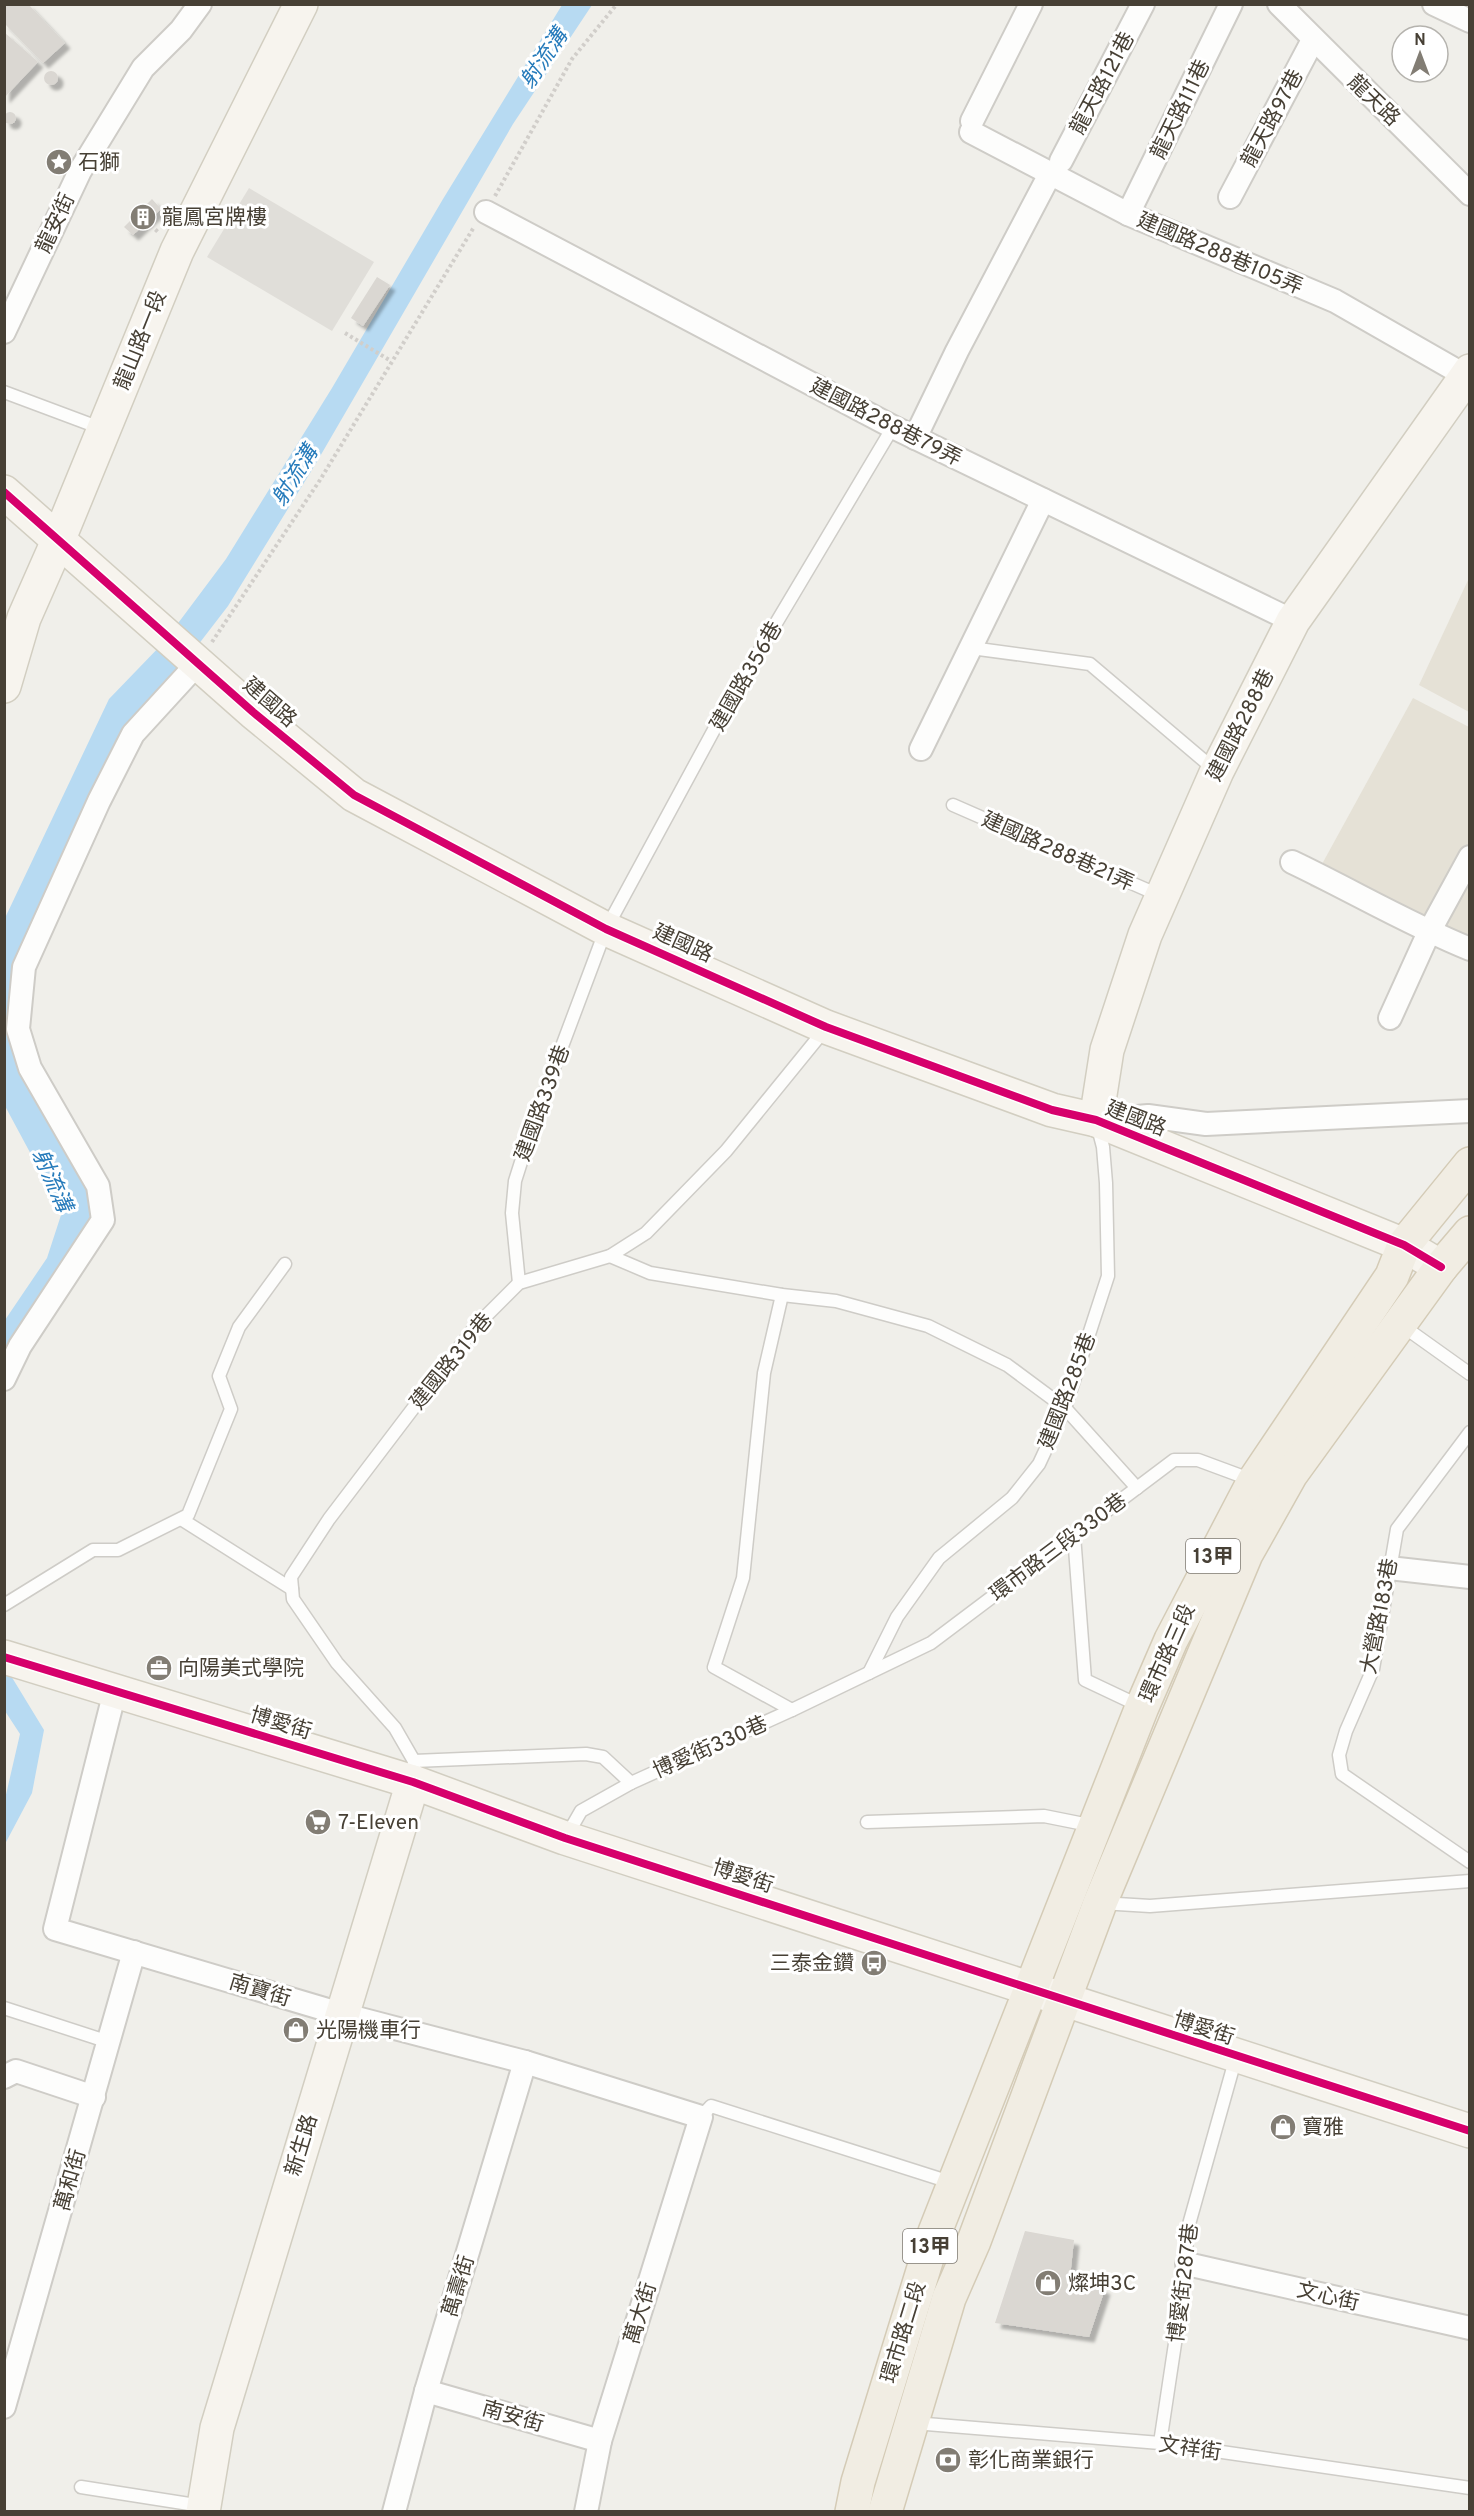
<svg xmlns="http://www.w3.org/2000/svg" width="1474" height="2516" font-family="Overpass,'Noto Sans TC',sans-serif">
<style>
.residential{fill:#e5e1d6}
.parking{fill:#e0ded9}
.water{fill:#b7daf2}
.building{fill:#dad7d2;filter:url(#shadow)}
.lines{fill:none;stroke-linecap:round;stroke-linejoin:round}
.lane-casing{stroke:#ceccc7;stroke-width:15}
.street-casing{stroke:#ceccc7;stroke-width:26}
.secondary-casing{stroke:#d2cec1;stroke-width:36}
.primary-casing{stroke:#d4cbb6;stroke-width:36}
.path{stroke:#d1ceca;stroke-width:4;stroke-dasharray:3 3;stroke-linecap:butt}
.lane{stroke:#fdfdfc;stroke-width:12}
.street{stroke:#fdfdfc;stroke-width:22}
.secondary{stroke:#f7f4ee;stroke-width:33}
.primary{stroke:#f1ede3;stroke-width:33}
.cycleway-casing{stroke:#fff;stroke-width:11}
.cycleway{stroke:#d6006c;stroke-width:8}
.labels{text-anchor:middle;stroke-width:6;stroke-linejoin:round;paint-order:stroke}
.shield{fill:#fff;stroke:#7e7972;stroke-width:1.5}
.shield-label{font-size:20px;font-weight:bold;fill:#474035}
.street-label{font-size:21px;fill:#474035;stroke:#fff}
.poi-label{font-size:21px;fill:#474035;stroke:#fff;text-anchor:start}
.water-label{font-size:22px;font-style:italic;fill:#267bbb;stroke:#fff}
</style>
<defs>
<filter id="shadow"><feDropShadow dx="5.5" dy="5.5" stdDeviation="1.5" flood-color="#0004"/></filter>
</defs>
<rect width="100%" height="100%" fill="#f0efea"/>
<g class="residential">
<polygon points="1469,578 1469,712 1419,685"/>
<polygon points="1413,698 1469,727 1469,952 1310,886"/>
</g>
<polygon class="parking" points="249,188 374,262 332,331 207,257"/>
<g class="water">
<polygon points="562,5 592,5 513,124 315,465 228,606 188,658 19,963 10,995 14,1051 89,1190 90,1219 5,1358 5,1320 47,1258 62,1212 5,1106 5,918 109,699 164,642 226,559 332,388 443,199"/>
<polygon points="5,1666 44,1730 32,1793 5,1844 5,1799 20,1734 5,1711"/>
</g>
<g class="building">
<polygon points="4,4 28,4 65,43 43,63 4,23"/>
<polygon points="4,32 38,62 4,98"/>
<circle cx="51" cy="78" r="7"/>
<circle cx="10" cy="118" r="6"/>
<polygon points="152,199 161,209 133,235 124,227"/>
<polygon points="377,277 390,285 363,326 351,318"/>
<polygon points="1025,2231 1074,2240 1070,2277 1105,2289 1089,2337 995,2323"/>
</g>
<g class="lines">
<defs>
<g id="lane">
<polyline points="4,392 103,429"/>
<polyline points="971,648 1090,664 1215,770"/>
<polyline points="953,805 1161,896"/>
<polyline points="610,1256 650,1273 782,1295 836,1301 928,1326 1007,1365 1065,1408 1137,1488"/>
<polyline points="519,1283 512,1213 515,1181 534,1121 606,929 729,702 893,427"/>
<polyline points="782,1295 764,1373 743,1578 714,1667 792,1710"/>
<polyline points="1400,1324 1470,1374"/>
<polyline points="1470,1432 1397,1529 1373,1669 1346,1731 1339,1755 1342,1774 1470,1862"/>
<polyline points="181,1519 292,1589"/>
<polyline points="1074,1535 1085,1680 1140,1706"/>
<polyline points="4,1605 93,1550 118,1550 188,1515 231,1409 219,1376 239,1327 285,1264"/>
<polyline points="869,1673 897,1617 939,1558 1012,1498 1039,1464 1065,1408 1108,1276 1106,1183 1103,1147 1097,1124"/>
<polyline points="414,1761 586,1754 603,1757 631,1783"/>
<polyline points="413,1780 414,1761 395,1728 337,1663 293,1599 291,1577 329,1519 475,1327 519,1283 610,1256 646,1233 726,1151 826,1028"/>
<polyline points="867,1822 1044,1816 1094,1826"/>
<polyline points="566,1837 581,1811 631,1783 792,1710 931,1643 1174,1460 1198,1460 1252,1480"/>
<polyline points="1101,1903 1150,1906 1470,1881"/>
<polyline points="4,2008 109,2042"/>
<polyline points="701,2117 711,2106 953,2183"/>
<polyline points="914,2423 1160,2443 1470,2488"/>
<polyline points="1160,2443 1187,2264 1186,2235 1236,2057"/>
<polyline points="81,2487 202,2506"/>
</g>
<g id="street">
<polyline points="1279,4 1470,194"/>
<polyline points="1434,4 1470,21"/>
<polyline points="972,121 1031,4"/>
<polyline points="971,132 1128,214 1335,301 1466,376"/>
<polyline points="1061,161 1143,4"/>
<polyline points="1230,197 1313,40"/>
<polyline points="486,212 893,427 1293,621"/>
<polyline points="1128,214 1231,4"/>
<polyline points="4,332 80,171 143,68 181,30 200,4"/>
<polyline points="915,438 957,351 1050,174"/>
<polyline points="921,749 1043,500"/>
<path d="M 1292,862 C 1351,890 1408,924 1470,949"/>
<polyline points="1390,1018 1429,932 1470,857"/>
<polyline points="1103,1120 1148,1116 1206,1124 1470,1111"/>
<polyline points="4,1379 20,1346 103,1220 98,1186 30,1068 18,1029 24,967 99,801 133,734 198,663"/>
<polyline points="1389,1568 1470,1577"/>
<polyline points="115,1691 55,1929 341,2014 525,2062 701,2117 600,2441 586,2512"/>
<polyline points="4,2077 16,2071 94,2097"/>
<polyline points="1187,2264 1470,2328"/>
<polyline points="426,2391 600,2441"/>
<polyline points="4,2407 134,1952"/>
<polyline points="394,2512 426,2391 525,2062"/>
</g>
<g id="secondary">
<polyline points="4,492 253,712 354,795 606,929 826,1027 1052,1110 1096,1120 1404,1245 1441,1267"/>
<polyline points="4,686 24,618 58,541 177,251 301,4"/>
<polyline points="1096,1120 1107,1050 1145,935 1217,771 1293,621 1470,371"/>
<polyline points="4,1657 413,1782 565,1838 1470,2131"/>
<polyline points="203,2512 217,2428 413,1782"/>
</g>
<g id="primary">
<polyline points="852,2512 858,2482 935,2232 1142,1707 1171,1640 1254,1481 1392,1276 1404,1245 1470,1164"/>
<polyline points="885,2512 949,2298 974,2241 1100,1903 1246,1554 1291,1474 1441,1267 1470,1233"/>
</g>
</defs>
<use href="#lane" class="lane-casing"/>
<use href="#street" class="street-casing"/>
<use href="#secondary" class="secondary-casing"/>
<use href="#primary" class="primary-casing"/>
<g class="path">
<polyline points="495,196 572,59 617,4"/>
<polyline points="138,213 159,233"/>
<polyline points="345,333 391,361"/>
<polyline points="212,642 320,480 474,227"/>
</g>
<use href="#lane" class="lane"/>
<use href="#street" class="street"/>
<use href="#secondary" class="secondary"/>
<use href="#primary" class="primary"/>
<defs>
<g id="cycleway">
<polyline points="4,492 253,712 354,795 606,929 826,1027 1052,1110 1096,1120 1404,1245 1441,1267"/>
<polyline points="4,1657 413,1782 565,1838 1470,2131"/>
</g>
</defs>
<use href="#cycleway" class="cycleway-casing"/>
<use href="#cycleway" class="cycleway"/>
</g>
<defs>
<symbol id="sight-disc" viewBox="-11 -11 22 22"><circle r="9.5" fill="#827d74" stroke="#fff"/><path d="M0-6L1.8-2.2L6-1.7L2.9 1.2L3.7 5.4L0 3.3L-3.7 5.4L-2.9 1.2L-6-1.7L-1.8-2.2Z" fill="#fff"/></symbol>
<symbol id="building-disc" viewBox="-11 -11 22 22"><circle r="9.5" fill="#827d74" stroke="#fff"/><path d="M-4-6H4V6H1V3H-1V6H-4ZM-2.5-4.3h1.7v1.8h-1.7ZM.8-4.3h1.7v1.8H.8ZM-2.5-1h1.7V.8h-1.7ZM.8-1h1.7V.8H.8Z" fill="#fff"/></symbol>
<symbol id="office-disc" viewBox="-11 -11 22 22"><circle r="9.5" fill="#827d74" stroke="#fff"/><path d="M-6-3h4V-5.5h4V-3h4V5H-6ZM-1-4.5V-3h2v-1.5ZM-6 0V1H6V0Z" fill="#fff"/></symbol>
<symbol id="supermarket-disc" viewBox="-11 -11 22 22"><circle r="9.5" fill="#827d74" stroke="#fff"/><path d="M-6-5.5h2.5l.6 2H6L4.5 2H-2.5L-4.4-4H-6ZM-1.5 3.2a1.3 1.3 0 1 0 .1 0ZM3 3.2a1.3 1.3 0 1 0 .1 0Z" fill="#fff"/></symbol>
<symbol id="bus-disc" viewBox="-11 -11 22 22"><circle r="9.5" fill="#827d74" stroke="#fff"/><path d="M-5-6H5V4H4V6H2V4H-2V6H-4V4H-5ZM-3.5-4V0h7V-4ZM-3.5 1.2v1.5H-2V1.2ZM2 1.2v1.5H3.5V1.2Z" fill="#fff"/></symbol>
<symbol id="shop-disc" viewBox="-11 -11 22 22"><circle r="9.5" fill="#827d74" stroke="#fff"/><path d="M-5-2.5h2.3a2.7 3.5 0 0 1 5.4 0H5L5.5 6h-11ZM-1.5-2.5h3a1.5 2.3 0 0 0-3 0Z" fill="#fff"/></symbol>
<symbol id="bank-disc" viewBox="-11 -11 22 22"><circle r="9.5" fill="#827d74" stroke="#fff"/><path d="M-6-4H6V4H-6ZM0-2.3a2.3 2.3 0 1 0 0 4.6a2.3 2.3 0 1 0 0-4.6Z" fill="#fff"/></symbol>
</defs>
<g fill-rule="evenodd">
<use href="#sight-disc" x="44" y="147" width="30" height="30"/>
<use href="#building-disc" x="128" y="202" width="30" height="30"/>
<use href="#office-disc" x="144" y="1653" width="30" height="30"/>
<use href="#supermarket-disc" x="303" y="1807" width="30" height="30"/>
<use href="#bus-disc" x="859" y="1948" width="30" height="30"/>
<use href="#shop-disc" x="281" y="2015" width="30" height="30"/>
<use href="#shop-disc" x="1268" y="2112" width="30" height="30"/>
<use href="#shop-disc" x="1033" y="2268" width="30" height="30"/>
<use href="#bank-disc" x="933" y="2445" width="30" height="30"/>
</g>
<g class="labels">
<g class="shield">
<rect x="1186" y="1539" width="54" height="34" rx="4.5"/>
<rect x="903" y="2229" width="54" height="34" rx="4.5"/>
</g>
<g class="shield-label">
<text x="1213" y="1563">13甲</text>
<text x="930" y="2253">13甲</text>
</g>
<g class="street-label">
<text transform="translate(1102 83) rotate(-62)" y="7">龍天路121巷</text>
<text transform="translate(1374 100) rotate(44)" y="7">龍天路</text>
<text transform="translate(1180 109) rotate(-64)" y="7">龍天路111巷</text>
<text transform="translate(1272 118) rotate(-62)" y="7">龍天路97巷</text>
<text transform="translate(55 223) rotate(-65)" y="7">龍安街</text>
<text transform="translate(1220 253) rotate(23)" y="7">建國路288巷105弄</text>
<text transform="translate(140 340) rotate(-68)" y="7">龍山路一段</text>
<text transform="translate(886 422) rotate(27)" y="7">建國路288巷79弄</text>
<text transform="translate(746 676) rotate(-60)" y="7">建國路356巷</text>
<text transform="translate(270 702) rotate(41)" y="7">建國路</text>
<text transform="translate(1240 725) rotate(-63)" y="7">建國路288巷</text>
<text transform="translate(1058 851) rotate(24)" y="7">建國路288巷21弄</text>
<text transform="translate(683 943) rotate(24)" y="7">建國路</text>
<text transform="translate(542 1103) rotate(-70)" y="7">建國路339巷</text>
<text transform="translate(1136 1118) rotate(21)" y="7">建國路</text>
<text transform="translate(451 1361) rotate(-51)" y="7">建國路319巷</text>
<text transform="translate(1067 1391) rotate(-69)" y="7">建國路285巷</text>
<text transform="translate(1058 1547) rotate(-37)" y="7">環市路三段330巷</text>
<text transform="translate(1379 1616) rotate(-79)" y="7">大營路183巷</text>
<text transform="translate(1167 1653) rotate(-66)" y="7">環市路三段</text>
<text transform="translate(281 1723) rotate(17)" y="7">博愛街</text>
<text transform="translate(710 1747) rotate(-24)" y="7">博愛街330巷</text>
<text transform="translate(743 1876) rotate(18)" y="7">博愛街</text>
<text transform="translate(260 1990) rotate(17)" y="7">南寶街</text>
<text transform="translate(1204 2028) rotate(18)" y="7">博愛街</text>
<text transform="translate(301 2145) rotate(-73)" y="7">新生路</text>
<text transform="translate(70 2180) rotate(-74)" y="7">萬和街</text>
<text transform="translate(1183 2283) rotate(-83)" y="7">博愛街287巷</text>
<text transform="translate(458 2286) rotate(-73)" y="7">萬壽街</text>
<text transform="translate(1328 2296) rotate(13)" y="7">文心街</text>
<text transform="translate(640 2313) rotate(-73)" y="7">萬大街</text>
<text transform="translate(903 2332) rotate(-73)" y="7">環市路二段</text>
<text transform="translate(513 2416) rotate(16)" y="7">南安街</text>
<text transform="translate(1190 2448) rotate(8)" y="7">文祥街</text>
</g>
<g class="poi-label">
<text x="78" y="169">石獅</text>
<text x="162" y="224">龍鳳宮牌樓</text>
<text x="178" y="1675">向陽美式學院</text>
<text x="338" y="1829">7-Eleven</text>
<text x="854" y="1970" text-anchor="end">三泰金鑽</text>
<text x="316" y="2037">光陽機車行</text>
<text x="1302" y="2134">寶雅</text>
<text x="1068" y="2290">燦坤3C</text>
<text x="968" y="2467">彰化商業銀行</text>
</g>
<g class="water-label">
<text transform="translate(543 58) rotate(-56)" y="8">射流溝</text>
<text transform="translate(294 475) rotate(-58)" y="8">射流溝</text>
<text transform="translate(53 1180) rotate(66)" y="8">射流溝</text>
</g>
</g>
<rect width="1474" height="2516" fill="none" stroke="#474035" stroke-width="12"/>
<g transform="translate(1420 54)"><circle r="28" fill="#ffffff" stroke="#b5b3ae" stroke-width="1.5"/>
<path d="M0-4.5L10 22L0 15L-10 22Z" fill="#827d74"/>
<text y="-9" font-size="16" font-weight="bold" text-anchor="middle" fill="#474035">N</text>
</g>
</svg>
